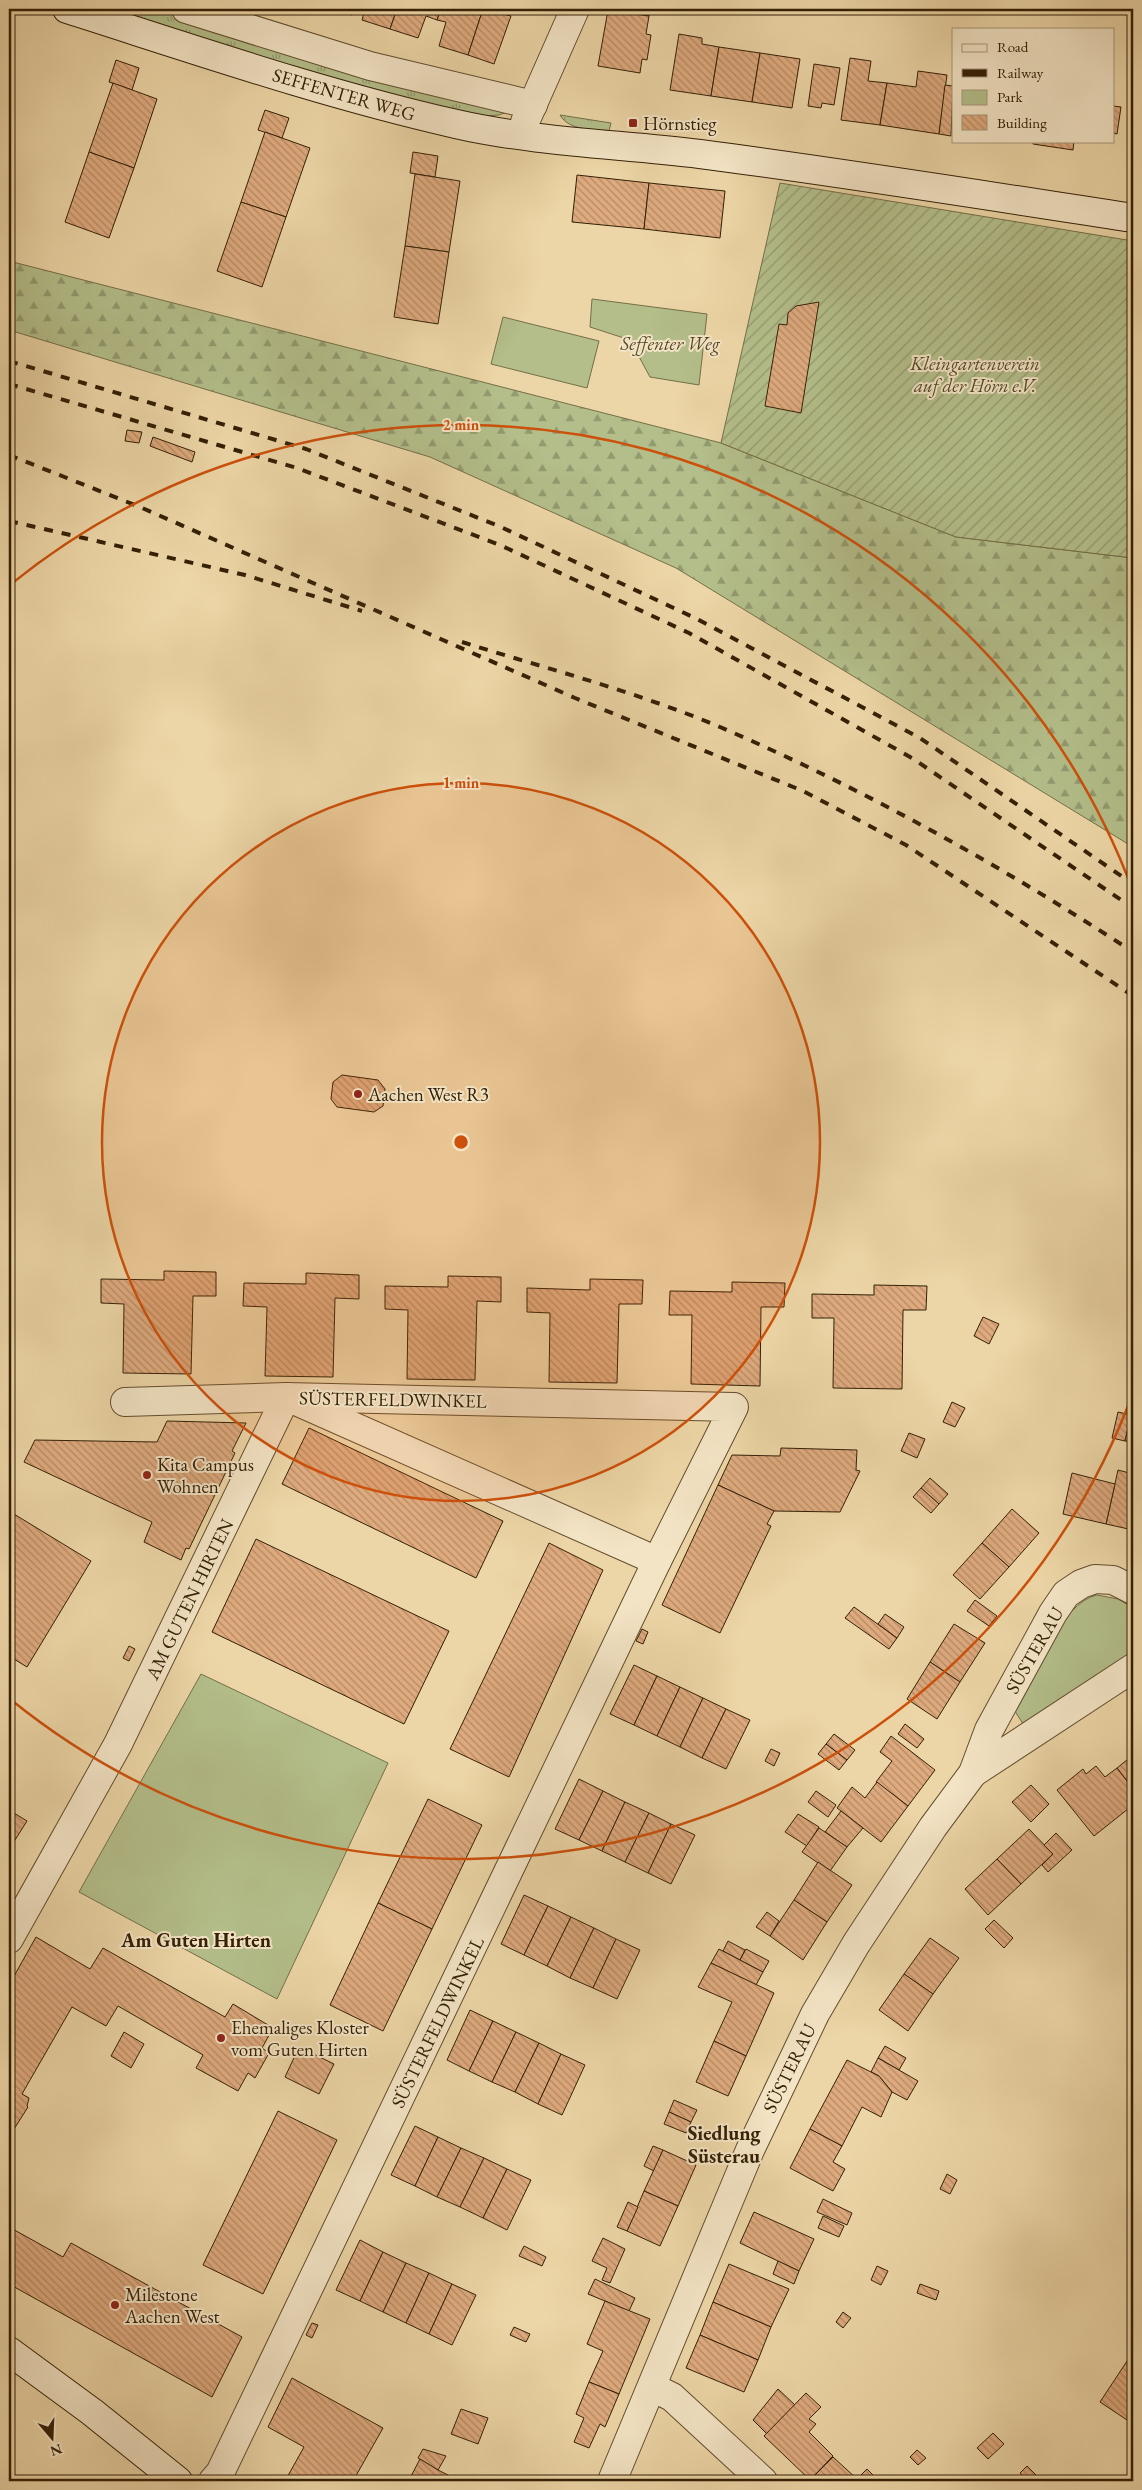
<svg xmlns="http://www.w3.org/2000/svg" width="1142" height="2490" font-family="'EB Garamond',serif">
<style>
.grass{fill:url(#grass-tufts);stroke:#746f48}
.forest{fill:url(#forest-firs);stroke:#746f48}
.park{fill:#b3be8a;stroke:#746f48}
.garden{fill:url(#garden-furrows);stroke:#746f48}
.building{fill:url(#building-back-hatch);stroke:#342006}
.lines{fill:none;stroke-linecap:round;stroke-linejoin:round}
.street-casing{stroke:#624d2e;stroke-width:30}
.secondary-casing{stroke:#342006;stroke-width:30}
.street{stroke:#f3e4c5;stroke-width:28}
.secondary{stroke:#f3e4c5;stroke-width:28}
.rail{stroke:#342006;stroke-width:4;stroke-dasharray:9 9;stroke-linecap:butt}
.ring{fill:none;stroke:#cd500b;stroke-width:2.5}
.poi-dot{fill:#8f2418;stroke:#f3e4c5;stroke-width:2}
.labels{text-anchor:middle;stroke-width:4;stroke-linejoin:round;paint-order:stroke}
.street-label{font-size:19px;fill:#342006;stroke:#f3e4c5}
.poi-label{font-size:19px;fill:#342006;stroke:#f3e4c5;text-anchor:start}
.park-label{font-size:19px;font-style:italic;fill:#544827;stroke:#f3e4c5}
.neighbourhood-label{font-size:20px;font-weight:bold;fill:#342006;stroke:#f3e4c5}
.centre{fill:#cd500b;stroke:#f3e4c5;stroke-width:2.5}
.ring-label{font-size:15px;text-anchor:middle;font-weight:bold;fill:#cd500b;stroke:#f3e4c5;stroke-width:4;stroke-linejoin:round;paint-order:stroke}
</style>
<defs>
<pattern id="grass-tufts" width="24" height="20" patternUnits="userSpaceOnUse" patternTransform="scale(1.25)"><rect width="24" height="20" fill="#b3be8a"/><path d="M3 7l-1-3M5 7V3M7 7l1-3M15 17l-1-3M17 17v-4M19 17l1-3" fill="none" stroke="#929a6f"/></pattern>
<pattern id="forest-firs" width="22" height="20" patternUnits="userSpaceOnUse" patternTransform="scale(1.25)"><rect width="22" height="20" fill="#b3be8a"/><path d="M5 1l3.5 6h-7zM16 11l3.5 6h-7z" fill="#929a6f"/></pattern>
<pattern id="garden-furrows" width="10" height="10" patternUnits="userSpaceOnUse" patternTransform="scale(1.25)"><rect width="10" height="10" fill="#b3be8a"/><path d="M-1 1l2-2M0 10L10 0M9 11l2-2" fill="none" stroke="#929a6f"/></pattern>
<pattern id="building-back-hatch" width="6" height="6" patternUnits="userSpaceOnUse" patternTransform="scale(1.25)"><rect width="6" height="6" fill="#deaa7e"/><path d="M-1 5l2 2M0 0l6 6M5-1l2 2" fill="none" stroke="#b58a65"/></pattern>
</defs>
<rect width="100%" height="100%" fill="#ecd5a6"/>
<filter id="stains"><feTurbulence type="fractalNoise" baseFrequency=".004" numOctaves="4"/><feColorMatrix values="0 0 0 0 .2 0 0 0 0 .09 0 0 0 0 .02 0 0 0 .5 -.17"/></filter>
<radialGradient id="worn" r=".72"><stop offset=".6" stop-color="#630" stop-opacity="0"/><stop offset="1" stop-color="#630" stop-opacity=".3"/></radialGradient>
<g class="grass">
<polygon points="113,9 158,9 395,85 507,112 499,115 483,116 356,87"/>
<path d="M 560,115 L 611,123 L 609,131 C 593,129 569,131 560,115 Z"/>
</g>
<polygon class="forest" points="9,261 721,443 956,537 1133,558 1133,847 676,568 430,457 9,330"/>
<g class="park">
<polygon points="592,299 707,314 699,385 650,377 630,340 590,327"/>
<polygon points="503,317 599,341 587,388 491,364"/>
<path d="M 1097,1595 L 1118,1599 L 1133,1608 L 1133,1651 L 1025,1727 L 1013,1708 C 1030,1678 1062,1602 1097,1595 Z"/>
<polygon points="201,1674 388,1763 277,1999 79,1892"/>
</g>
<polygon class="garden" points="780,183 1133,241 1133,558 956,537 721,443"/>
<g class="building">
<polygon points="332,9 354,9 352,15"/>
<polygon points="365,9 397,9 390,29 362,20"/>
<polygon points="397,9 441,9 437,20 426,16 418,38 390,29"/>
<polygon points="441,9 483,9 468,55 439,46 446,22 437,20"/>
<polygon points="483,9 511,16 494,64 468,55"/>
<polygon points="613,9 650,9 649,16 613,11"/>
<polygon points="608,10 649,16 646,34 651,35 647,60 642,59 640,73 598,66"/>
<polygon points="679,34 702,38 702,44 719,47 711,96 670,90"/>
<polygon points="719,47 760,53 752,102 711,96"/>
<polygon points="760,53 800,59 792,108 752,102"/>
<polygon points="850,58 871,61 868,81 887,83 880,125 841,120"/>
<polygon points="116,60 139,68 132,90 109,82"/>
<polygon points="814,64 840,68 834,105 822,103 821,108 808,106"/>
<polygon points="918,71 947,75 939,134 880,125 887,83 916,87"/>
<polygon points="113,83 157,99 134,168 89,152"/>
<polygon points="945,85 953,86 951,136 939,134"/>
<polygon points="1113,106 1121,107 1117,134 1113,133"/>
<polygon points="265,110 289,118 282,138 258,130"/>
<polygon points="1133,119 1133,150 1128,149"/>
<polygon points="265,132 310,148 286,217 241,202"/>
<polygon points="1033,141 1074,141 1073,150 1033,144"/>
<polygon points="89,152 134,168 109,238 65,222"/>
<polygon points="413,152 438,156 435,177 410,173"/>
<polygon points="415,174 460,181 449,252 405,246"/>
<polygon points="577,175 649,183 644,229 572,222"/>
<polygon points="649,183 725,191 720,238 644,229"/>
<polygon points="241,202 286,217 262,287 217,271"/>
<polygon points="405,246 449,252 438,324 394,317"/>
<polygon points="819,302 801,413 765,406 779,324 787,325 788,313 796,306"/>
<polygon points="127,430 142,432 139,443 125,441"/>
<polygon points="153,437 195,452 192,462 150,446"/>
<polygon points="342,1075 378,1080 385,1089 383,1106 374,1112 337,1107 331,1099 333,1082"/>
<polygon points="164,1271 216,1272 216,1296 193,1296 191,1374 123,1373 124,1304 101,1303 101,1279 164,1280"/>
<polygon points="306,1273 359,1275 359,1299 335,1298 333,1377 265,1376 267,1307 243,1306 244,1283 306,1284"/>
<polygon points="448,1276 501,1277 501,1302 477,1301 475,1380 407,1379 408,1310 385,1309 385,1286 448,1287"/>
<polygon points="590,1279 643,1280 642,1304 619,1304 617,1383 549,1382 550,1313 527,1312 527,1288 590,1290"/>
<polygon points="732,1282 785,1283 784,1307 761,1307 760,1386 691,1384 692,1315 669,1315 670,1291 732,1292"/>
<polygon points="874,1285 927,1286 926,1310 903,1310 902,1389 833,1388 834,1318 812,1318 812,1294 874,1295"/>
<polygon points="983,1317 999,1324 989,1344 974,1336"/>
<polygon points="952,1402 965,1408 955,1427 943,1422"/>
<polygon points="1118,1412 1131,1415 1125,1441 1112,1438"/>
<polygon points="1131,1415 1133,1416 1133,1442 1125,1441"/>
<polygon points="167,1421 246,1423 232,1451 235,1453 189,1549 186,1548 181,1560 144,1542 152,1522 24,1462 35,1440 157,1442"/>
<polygon points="309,1428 503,1521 476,1578 282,1484"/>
<polygon points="909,1433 925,1439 917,1458 901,1451"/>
<polygon points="781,1448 857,1450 856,1470 860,1471 840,1512 774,1511 718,1485 732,1455 780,1456"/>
<polygon points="1118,1470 1133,1474 1133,1530 1106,1524"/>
<polygon points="1072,1473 1115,1484 1106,1524 1063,1514"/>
<polygon points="930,1478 948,1494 939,1504 921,1488"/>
<polygon points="718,1485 774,1511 767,1524 771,1526 720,1633 662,1605"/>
<polygon points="921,1488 939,1504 931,1513 913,1497"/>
<polygon points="1012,1509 1039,1533 1009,1567 982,1543"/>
<polygon points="9,1511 91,1561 27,1667 9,1656"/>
<polygon points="256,1539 449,1631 404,1724 212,1632"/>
<polygon points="549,1543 603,1570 509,1777 450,1749"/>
<polygon points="982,1543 1009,1567 980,1599 953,1575"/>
<polygon points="975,1600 997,1616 989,1626 967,1611"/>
<polygon points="854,1607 897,1638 889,1649 845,1618"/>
<polygon points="885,1614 904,1627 897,1638 878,1624"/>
<polygon points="954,1624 985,1643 960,1682 930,1662"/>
<polygon points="642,1629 648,1632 643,1644 636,1641"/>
<polygon points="129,1646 135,1649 129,1661 123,1658"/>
<polygon points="930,1662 960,1682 937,1719 907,1699"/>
<polygon points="634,1665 657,1676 634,1725 610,1714"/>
<polygon points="657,1676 680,1687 657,1736 634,1725"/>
<polygon points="680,1687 703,1698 680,1747 657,1736"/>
<polygon points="703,1698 726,1709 702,1758 680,1747"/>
<polygon points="726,1709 750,1720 726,1769 702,1758"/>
<polygon points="905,1724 924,1739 917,1748 898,1734"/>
<polygon points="834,1734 855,1750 847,1760 826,1744"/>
<polygon points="891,1736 935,1770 908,1806 876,1782 892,1761 880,1752"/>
<polygon points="826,1744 847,1760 839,1770 818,1754"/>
<polygon points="771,1749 780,1753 774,1766 765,1761"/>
<polygon points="1133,1755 1133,1789 1117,1768"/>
<polygon points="1096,1766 1105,1777 1117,1768 1133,1789 1133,1805 1094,1836 1057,1790 1083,1769 1086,1774"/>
<polygon points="579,1779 603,1791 579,1840 555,1829"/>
<polygon points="877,1782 908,1806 881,1842 837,1808 852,1787 865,1798"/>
<polygon points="1031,1785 1049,1804 1031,1822 1012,1802"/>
<polygon points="603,1791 625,1802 602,1851 579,1840"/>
<polygon points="816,1791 836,1805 828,1817 808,1802"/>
<polygon points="428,1799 482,1825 432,1929 378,1903"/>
<polygon points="625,1802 649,1813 625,1862 602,1851"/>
<polygon points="9,1810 27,1821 10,1848 14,1850 9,1858"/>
<polygon points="841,1811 863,1828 847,1847 825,1832"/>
<polygon points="649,1813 671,1824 648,1873 625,1862"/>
<polygon points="798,1814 819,1827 807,1846 785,1832"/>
<polygon points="671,1824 695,1835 671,1884 648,1873"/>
<polygon points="819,1828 847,1847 830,1871 802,1852"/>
<polygon points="1029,1829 1053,1854 1021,1884 997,1859"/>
<polygon points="1056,1833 1072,1850 1048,1872 1042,1865 1053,1854 1044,1845"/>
<polygon points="997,1859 1021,1884 988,1915 965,1889"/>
<polygon points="818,1862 852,1885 827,1922 794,1900"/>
<polygon points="524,1895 548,1906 524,1955 501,1944"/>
<polygon points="794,1900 827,1922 803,1960 770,1936"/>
<polygon points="378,1903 432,1929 383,2031 330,2005"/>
<polygon points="548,1906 571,1917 547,1966 524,1955"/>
<polygon points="767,1912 779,1921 770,1936 756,1927"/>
<polygon points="571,1917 594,1928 570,1978 547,1966"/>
<polygon points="994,1920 1013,1938 1004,1948 985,1929"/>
<polygon points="594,1928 616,1939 593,1988 570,1978"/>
<polygon points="36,1937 90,1969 103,1948 225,2017 233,2004 273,2028 262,2048 269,2053 255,2078 248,2073 238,2091 196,2068 203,2055 118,2006 106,2026 72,2007 22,2094 29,2098 27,2106 28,2107 9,2137 9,1985"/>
<polygon points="930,1938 959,1958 933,1994 904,1974"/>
<polygon points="616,1939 640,1950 617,1999 593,1988"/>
<polygon points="728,1941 745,1950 740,1960 723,1951"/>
<polygon points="719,1949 763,1972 756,1985 711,1963"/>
<polygon points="746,1949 769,1961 763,1972 740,1960"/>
<polygon points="711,1963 774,1993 746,2056 714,2041 732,2002 698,1987"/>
<polygon points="904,1974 933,1994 908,2031 879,2010"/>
<polygon points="470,2010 493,2021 469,2071 447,2060"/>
<polygon points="493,2021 516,2032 492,2082 469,2071"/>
<polygon points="124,2032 144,2044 131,2068 111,2056"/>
<polygon points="516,2032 539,2043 515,2092 492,2082"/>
<polygon points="714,2041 746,2056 728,2096 696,2082"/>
<polygon points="539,2043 561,2054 538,2104 515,2092"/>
<polygon points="885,2046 906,2058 899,2070 878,2058"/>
<polygon points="299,2047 334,2064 319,2094 285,2077"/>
<polygon points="561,2054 585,2065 562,2115 538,2104"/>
<polygon points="878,2058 918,2081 907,2100 892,2092 879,2076 871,2072"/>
<polygon points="847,2060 879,2076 892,2092 881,2117 862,2107 842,2146 810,2129"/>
<polygon points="674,2100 697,2110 691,2122 669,2112"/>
<polygon points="278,2111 337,2140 263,2294 203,2265"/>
<polygon points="669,2112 691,2122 686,2133 664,2124"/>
<polygon points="415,2126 438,2137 415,2186 391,2175"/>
<polygon points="810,2129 842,2146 833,2162 845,2169 833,2191 790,2168"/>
<polygon points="438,2137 461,2148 437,2197 415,2186"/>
<polygon points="653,2146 663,2150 654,2171 644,2166"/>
<polygon points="461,2148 484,2158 460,2207 437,2197"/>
<polygon points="663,2150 696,2165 678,2206 644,2191"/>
<polygon points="484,2158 507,2169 483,2218 460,2207"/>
<polygon points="507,2169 531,2180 507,2230 483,2218"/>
<polygon points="947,2174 957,2180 950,2194 940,2189"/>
<polygon points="644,2191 678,2206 660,2246 627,2231"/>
<polygon points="823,2199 852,2213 847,2225 817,2212"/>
<polygon points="628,2202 638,2207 627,2231 617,2227"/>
<polygon points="754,2212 814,2239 799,2271 740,2243"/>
<polygon points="823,2216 844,2226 839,2237 818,2228"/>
<polygon points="9,2227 63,2257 71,2243 242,2337 212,2397 9,2284"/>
<polygon points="603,2238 625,2249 610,2283 602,2280 607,2268 592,2261"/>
<polygon points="360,2240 383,2252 360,2301 336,2290"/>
<polygon points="524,2246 546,2257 542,2266 519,2256"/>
<polygon points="383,2252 406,2263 383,2312 360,2301"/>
<polygon points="778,2261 799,2271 794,2284 773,2274"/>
<polygon points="406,2263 429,2273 406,2323 383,2312"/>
<polygon points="729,2264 789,2289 771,2327 713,2302"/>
<polygon points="877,2266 888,2271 881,2285 871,2280"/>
<polygon points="429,2273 452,2284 429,2334 406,2323"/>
<polygon points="595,2279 635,2298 629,2311 588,2294"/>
<polygon points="452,2284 476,2295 452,2345 429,2334"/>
<polygon points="920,2284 939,2291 936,2300 917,2293"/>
<polygon points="605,2301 650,2319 619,2394 589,2382 603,2351 587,2344"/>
<polygon points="713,2302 771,2327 758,2360 700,2335"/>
<polygon points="843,2312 851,2318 843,2328 836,2322"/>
<polygon points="312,2323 318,2325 312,2338 306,2335"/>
<polygon points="514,2327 530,2334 526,2342 510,2335"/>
<polygon points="700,2335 758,2360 744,2392 686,2368"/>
<polygon points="1133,2352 1133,2424 1100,2402"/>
<polygon points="292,2378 383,2428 353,2481 285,2481 304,2447 268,2427"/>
<polygon points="589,2382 619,2394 605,2427 600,2424 589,2448 574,2442 584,2418 576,2414"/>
<polygon points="778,2389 795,2405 767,2434 753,2420"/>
<polygon points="806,2393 821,2407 809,2419 816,2424 809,2432 833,2456 810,2480 764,2436"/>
<polygon points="461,2409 488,2418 478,2444 451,2434"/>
<polygon points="993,2433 1004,2444 988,2459 977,2448"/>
<polygon points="423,2449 446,2456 438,2470 418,2458"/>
<polygon points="917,2450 926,2458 918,2465 910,2457"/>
<polygon points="833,2457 857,2479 855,2481 810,2480"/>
<polygon points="420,2459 438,2470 460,2481 409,2480"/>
<polygon points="1027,2466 1037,2476 1032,2481 1029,2481 1020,2473"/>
<polygon points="867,2469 879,2481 855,2481"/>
</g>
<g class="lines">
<defs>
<g id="street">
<polyline points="186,9 370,66 533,105"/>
<polyline points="525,122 575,9"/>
<polyline points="296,1401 657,1561"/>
<polyline points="125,1402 286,1397 734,1407 657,1561 220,2473 213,2481"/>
<polyline points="973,1773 1133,1668"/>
<polyline points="9,1939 118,1744 286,1397"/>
<polyline points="652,2387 672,2397 763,2481"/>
<polyline points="612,2481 750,2150 815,2014 856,1944 933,1827 973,1773 989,1730 1053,1613 1066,1594 1081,1584 1095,1579 1113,1580 1133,1590"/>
</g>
<g id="secondary">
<path d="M 67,9 C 196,50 324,94 456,124 C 535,142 619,144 700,154 C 845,173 989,196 1133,218"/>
<polyline points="9,2351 92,2412 178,2481"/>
</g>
</defs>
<use href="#street" class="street-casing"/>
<use href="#secondary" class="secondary-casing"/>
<use href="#street" class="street"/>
<use href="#secondary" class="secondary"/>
<g class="rail">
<polyline points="9,361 306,449 501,527 695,618 920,738 1133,884"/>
<polyline points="9,384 297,468 500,545 689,633 912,758 1133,908"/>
<polyline points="9,455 140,507 575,698 803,791 906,845 1133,996"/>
<polyline points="9,521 245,575 362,611"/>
<path d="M 462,642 C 548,669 637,692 720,727 C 864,789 1002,866 1133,952"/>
</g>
</g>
<circle cx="461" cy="1142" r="359" fill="#cd500b" fill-opacity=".12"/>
<g class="ring">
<circle cx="461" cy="1142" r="359"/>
<path d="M1133 1393A717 717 0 0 1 10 1699M10 585A717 717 0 0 1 1133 891"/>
</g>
<g class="poi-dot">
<rect x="628" y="118" width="10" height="10" rx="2.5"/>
<circle cx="358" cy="1094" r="5"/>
<circle cx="147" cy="1475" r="5"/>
<circle cx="221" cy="2038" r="5"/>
<circle cx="115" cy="2305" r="5"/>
</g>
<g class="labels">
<g class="street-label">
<text transform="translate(344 94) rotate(16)" y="7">SEFFENTER WEG</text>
<text transform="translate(393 1399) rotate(1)" y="7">SÜSTERFELDWINKEL</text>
<text transform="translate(189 1599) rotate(-64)" y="7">AM GUTEN HIRTEN</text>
<text transform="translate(1034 1650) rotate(-60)" y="7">SÜSTERAU</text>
<text transform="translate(437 2022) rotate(-64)" y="7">SÜSTERFELDWINKEL</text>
<text transform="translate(789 2068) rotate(-64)" y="7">SÜSTERAU</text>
</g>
<g class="poi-label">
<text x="643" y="130">Hörnstieg</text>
<text x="368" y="1101">Aachen West R3</text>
<text x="157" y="1471">Kita Campus<tspan x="157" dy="22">Wohnen</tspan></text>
<text x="231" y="2034">Ehemaliges Kloster<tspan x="231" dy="22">vom Guten Hirten</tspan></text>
<text x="125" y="2301">Milestone<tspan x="125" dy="22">Aachen West</tspan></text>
</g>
<g class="park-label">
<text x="670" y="350">Seffenter Weg</text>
<text x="975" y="370">Kleingartenverein<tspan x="975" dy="22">auf der Hörn e.V.</tspan></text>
</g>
<g class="neighbourhood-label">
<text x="196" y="1947">Am Guten Hirten</text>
<text x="724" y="2140">Siedlung<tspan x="724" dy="23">Süsterau</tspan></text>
</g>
</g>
<circle cx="461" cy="1142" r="8" class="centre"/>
<g class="ring-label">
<text x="461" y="430">2 min</text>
<text x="461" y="788">1 min</text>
</g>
<rect width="1142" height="2490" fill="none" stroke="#ecd5a6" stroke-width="30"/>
<rect x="10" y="10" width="1122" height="2470" fill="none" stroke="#342006" stroke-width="2.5"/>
<rect x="15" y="15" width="1112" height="2460" fill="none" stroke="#342006"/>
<rect x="952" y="28" width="162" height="115" fill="#f3e4c5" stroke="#a79679"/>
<rect x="962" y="44" width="25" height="8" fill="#f3e4c5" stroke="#a79679"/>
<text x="997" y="52" font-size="15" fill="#342006">Road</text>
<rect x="962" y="69" width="25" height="8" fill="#342006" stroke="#a79679"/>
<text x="997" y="78" font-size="15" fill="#342006">Railway</text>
<rect x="962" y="90" width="25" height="15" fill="#b3be8a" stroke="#a79679"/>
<text x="997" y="102" font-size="15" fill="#342006">Park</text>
<rect x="962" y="115" width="25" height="15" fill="url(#building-back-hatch)" stroke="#a79679"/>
<text x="997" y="128" font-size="15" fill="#342006">Building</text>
<g transform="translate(52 2438) rotate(161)" stroke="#f3e4c5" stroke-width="4" paint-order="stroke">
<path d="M0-4L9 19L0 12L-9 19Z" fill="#342006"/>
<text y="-8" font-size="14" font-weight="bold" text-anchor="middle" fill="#342006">N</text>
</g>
<rect width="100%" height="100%" filter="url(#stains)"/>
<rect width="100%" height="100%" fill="url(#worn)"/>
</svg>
